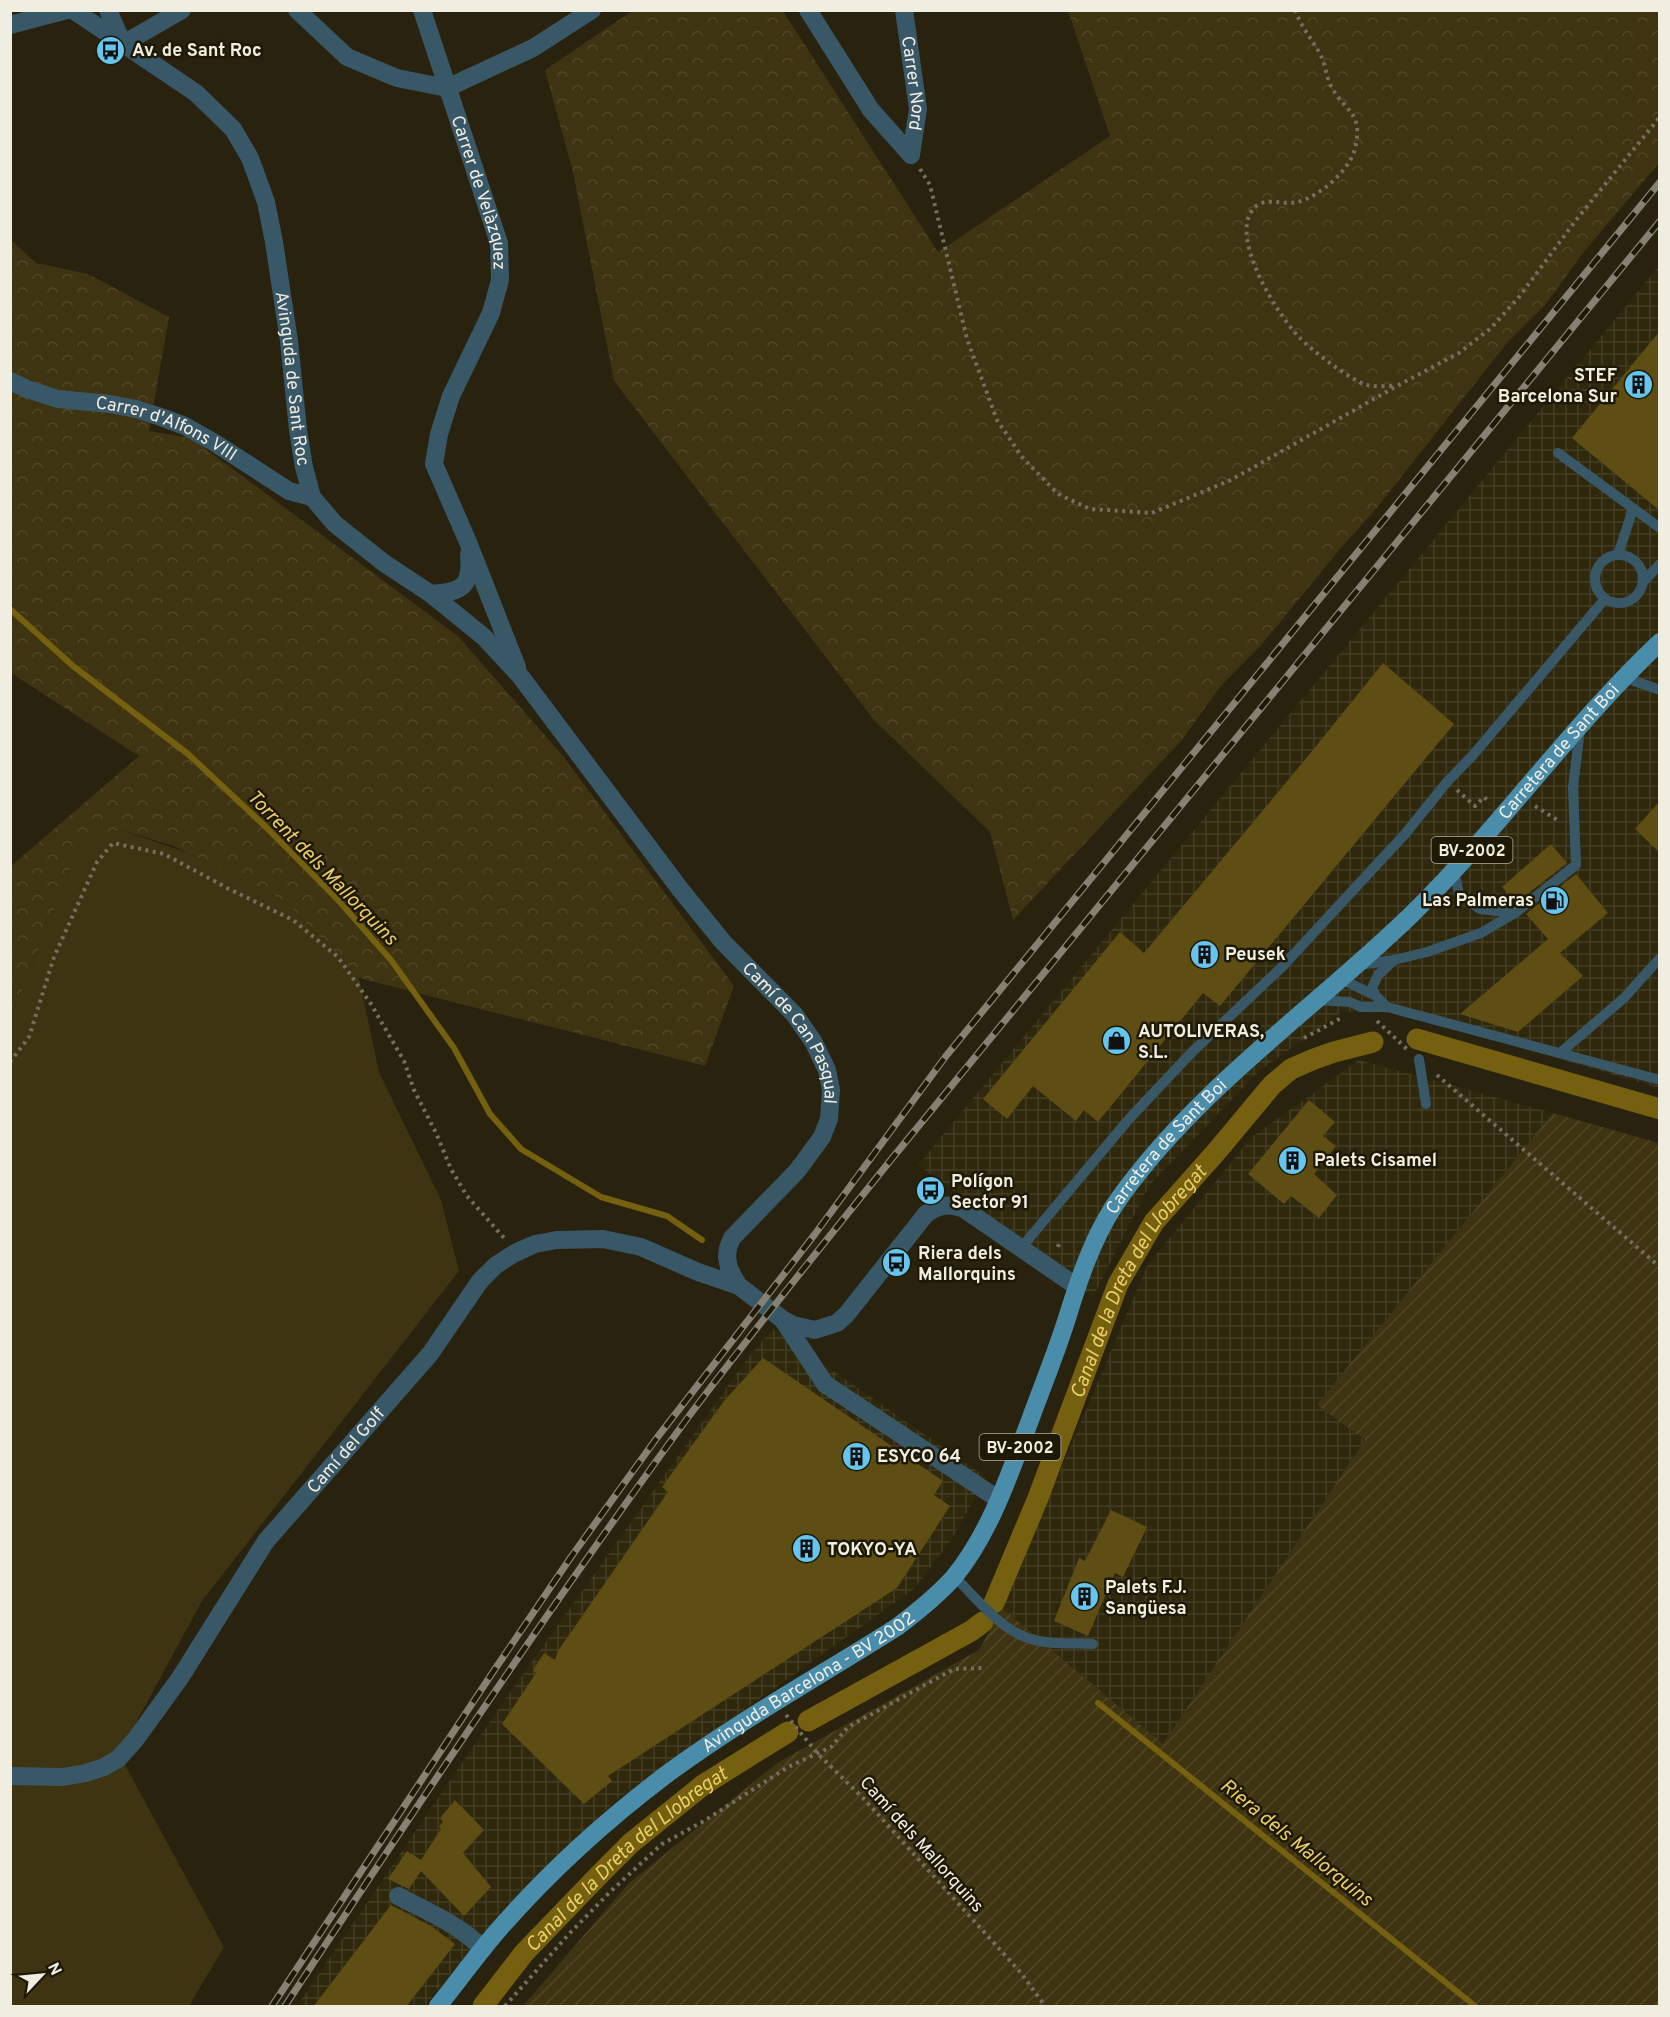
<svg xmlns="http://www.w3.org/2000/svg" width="1670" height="2017" font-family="Overpass,sans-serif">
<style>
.industrial{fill:url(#industrial-grid)}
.grass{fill:#3e3411}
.forest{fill:url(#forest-crowns)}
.garden{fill:url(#garden-furrows)}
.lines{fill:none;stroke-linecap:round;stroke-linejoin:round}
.stream{stroke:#74600e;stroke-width:6}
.canal{stroke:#74600e;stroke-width:21}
.building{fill:#5e4e14}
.path{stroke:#746f5f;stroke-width:4;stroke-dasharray:3 4.5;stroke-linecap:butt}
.service{stroke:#395867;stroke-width:10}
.minor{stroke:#395867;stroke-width:18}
.primary{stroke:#4a8dab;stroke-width:18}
.rail-casing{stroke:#868172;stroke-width:7}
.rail{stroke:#1e1906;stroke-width:4.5;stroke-dasharray:14;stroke-linecap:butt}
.labels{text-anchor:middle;stroke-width:5;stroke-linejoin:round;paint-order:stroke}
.shield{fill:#1e1906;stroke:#b1ad9f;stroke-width:1.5}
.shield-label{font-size:16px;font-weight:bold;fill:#f0ede1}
.poi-label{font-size:18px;font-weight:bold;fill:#f0ede1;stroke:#1e1906;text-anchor:start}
.street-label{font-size:18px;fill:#f0ede1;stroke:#1e1906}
.water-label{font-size:20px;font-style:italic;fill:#eacd66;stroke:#1e1906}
</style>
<defs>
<pattern id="industrial-grid" width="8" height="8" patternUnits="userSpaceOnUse" patternTransform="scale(1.5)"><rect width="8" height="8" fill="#2f280c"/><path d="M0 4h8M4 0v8" fill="none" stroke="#433d23"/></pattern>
<pattern id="forest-crowns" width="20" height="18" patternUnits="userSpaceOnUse" patternTransform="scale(1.5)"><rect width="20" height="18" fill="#3e3411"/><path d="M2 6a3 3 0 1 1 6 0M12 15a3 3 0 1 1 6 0" fill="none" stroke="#514828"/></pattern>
<pattern id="garden-furrows" width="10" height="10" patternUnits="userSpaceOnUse" patternTransform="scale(1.5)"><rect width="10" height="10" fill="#3e3411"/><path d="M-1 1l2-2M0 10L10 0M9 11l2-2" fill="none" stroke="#514828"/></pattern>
</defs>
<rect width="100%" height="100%" fill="#28220f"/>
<g class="industrial">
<polygon points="1659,266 1659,1088 1401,1013 1342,1012 1258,1072 1149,1186 1093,1297 1020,1239 918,1165"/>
<polygon points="1359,1060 1553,1113 1318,1405 1365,1440 1163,1745 1002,1608 1147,1266 1251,1138"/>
<polygon points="773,1329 986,1477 952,1539 914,1589 614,1802 475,1943 425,2006 297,2006 506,1698 750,1355"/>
</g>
<polygon class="grass" points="121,830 188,853 286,902 359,978 379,1072 441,1200 459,1271 202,1601 119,1754 224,1947 189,2006 11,2006 11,1013 23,989 80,845"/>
<g class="forest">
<polygon points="632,11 783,11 938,252 1110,136 1068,11 1659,11 1659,163 1583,253 1546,304 1507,343 1376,509 1340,549 1263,643 1220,687 1181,741 1013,920 990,832 874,720 614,381 573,172 545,70"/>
<polygon points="11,240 36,263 88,274 169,317 149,431 191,438 458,636 563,756 734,986 705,1066 359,978 286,902 174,846 121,830 80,845 23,989 11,1013 11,866 139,756 11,673"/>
</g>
<polygon class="garden" points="1553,1113 1659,1143 1659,2006 523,2006 628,1884 777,1763 979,1650 1002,1608 1163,1744 1365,1440 1317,1405"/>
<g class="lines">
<g class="stream">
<polyline points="10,609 73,666 188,754 267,828 338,900 391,960 454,1048 490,1114 521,1149 601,1197 667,1216 702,1240"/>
<polyline points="1098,1703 1475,2006"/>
</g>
<g class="canal">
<polyline points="1417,1039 1660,1109"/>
<path id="s1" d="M 994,1603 L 1038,1498 L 1118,1284 L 1154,1222 L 1217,1151 L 1272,1085 L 1291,1069 L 1314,1059 L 1334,1052 L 1373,1042"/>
<polyline points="808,1721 971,1631 983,1622"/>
<path id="s2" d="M 483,2006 L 524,1953 L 600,1874 L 631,1843 L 703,1785 L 788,1732"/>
</g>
</g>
<g class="building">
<polygon points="1659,332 1659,510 1572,438"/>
<polygon points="1383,663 1454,724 1220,1006 1203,993 1098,1122 1084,1110 1076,1121 1033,1086 1007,1119 983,1099 1120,932 1144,953 1304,761"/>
<polygon points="1659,802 1659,852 1635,829"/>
<polygon points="1551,844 1567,863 1516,903 1502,887"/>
<polygon points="1576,874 1608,913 1560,953 1583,976 1518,1032 1460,1014 1548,939 1526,914"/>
<polygon points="1309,1100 1335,1122 1323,1136 1336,1146 1314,1174 1337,1195 1319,1218 1291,1196 1284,1204 1248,1174"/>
<polygon points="763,1358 943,1481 934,1495 950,1506 897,1588 608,1776 612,1781 584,1804 502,1724 536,1673 533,1670 544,1653 555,1660 558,1651 668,1492 662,1487 724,1401"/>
<polygon points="1111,1510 1147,1527 1123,1577 1115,1573 1088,1636 1054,1621 1079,1558 1085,1561"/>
<polygon points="455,1800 484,1830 463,1853 491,1887 464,1916 421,1871 409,1889 388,1879 407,1851 421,1860 441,1829 439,1826 443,1822 440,1818"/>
<polygon points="391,1905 431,1926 455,1944 406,2007 313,2007"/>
</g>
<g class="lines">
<g class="path">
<path d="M 1295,10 C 1301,27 1312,39 1320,54 C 1326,64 1326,78 1332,88 C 1345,111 1362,112 1356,144 C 1353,168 1320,197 1297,202 C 1281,206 1262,194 1251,212 C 1232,242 1278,316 1300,338 C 1310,349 1353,382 1367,385 C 1375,387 1386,386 1394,386"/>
<polyline points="920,169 930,185 967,339 997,420 1022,457 1058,494 1090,509 1152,513 1231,480 1395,387 1459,353 1491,328 1519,297 1576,220 1660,117"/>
<polyline points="1457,790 1475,806 1484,797 1490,803"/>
<polyline points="1535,806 1559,821"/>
<polyline points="1377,1021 1409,1051"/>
<polyline points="1304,1038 1343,1017"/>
<polyline points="10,1062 29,1037 54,957 97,862 113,843 164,854 229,889 293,920 338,957 371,1004 404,1061 414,1090 436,1133 451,1169 467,1196 504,1238"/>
<polyline points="1437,1075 1660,1267"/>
<polyline points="1058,1247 1059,1243"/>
<polyline points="786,1715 818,1754 865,1800 1021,1973 1045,2006"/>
<polyline points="505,2006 569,1934 611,1891 662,1844 704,1821 788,1767 831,1747 848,1727 954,1669 983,1668"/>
</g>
<g class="service">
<polyline points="1558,453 1660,528"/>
<circle cx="1619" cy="579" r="24"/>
<polyline points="1618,555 1633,509"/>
<polyline points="1643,582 1660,564"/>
<polyline points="1626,675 1634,681 1660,690"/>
<polyline points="1454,871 1459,894 1480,909 1515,913"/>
<polyline points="1359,965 1394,960 1427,952 1481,933 1515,913 1576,865 1573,787 1580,729"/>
<polyline points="1341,979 1376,996 1387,1007"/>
<polyline points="1376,996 1372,988 1378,975 1394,960"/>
<polyline points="1318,1000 1350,1002 1361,1007 1387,1007 1660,1080"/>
<polyline points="1560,1053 1624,998 1660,958"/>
<polyline points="1419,1059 1426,1104"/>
<polyline points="1021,1248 1129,1119 1192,1052 1281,968 1405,834 1447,782 1473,755 1604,600"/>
<path d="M 954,1576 C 974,1596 1001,1630 1028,1638 C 1048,1645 1072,1643 1093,1644"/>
</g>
<g class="minor">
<path id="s3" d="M 73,10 L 196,93 L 233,129 L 250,158 L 266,202 L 274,242 L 289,341 L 298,430 L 304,467 L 312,497 L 335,524 L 384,563 L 431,594 L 484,637 L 521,677 L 680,889 L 723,942 L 794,1014 L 813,1041 L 827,1070 L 831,1090 L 829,1119 L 822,1137 L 797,1171 L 732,1238 L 728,1248 L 727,1257 L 729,1268 L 734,1278 L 739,1286 L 782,1319 L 793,1325 L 815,1330 L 837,1323 L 846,1315 L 926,1214 C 939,1205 949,1203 964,1209 L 1076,1286"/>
<polyline points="108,10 122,42"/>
<polyline points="297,10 347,57 397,78 447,88 533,48 592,10"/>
<path id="s4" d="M 422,10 L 499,243 L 500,280 L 491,313 L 451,396 L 439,434 L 434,464 L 468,542 L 517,667"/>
<polyline points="808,10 871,110 911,155"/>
<path id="s5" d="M 904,10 L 918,109 L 911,155"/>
<polyline points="10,25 67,10"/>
<polyline points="123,44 182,10"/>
<path id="s6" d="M 10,381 L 27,389 L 58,399 L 110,404 L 136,409 L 161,417 L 185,426 L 215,443 L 289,491 L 312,497"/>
<path d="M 431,594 C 462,592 472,587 469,554"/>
<polyline points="783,1320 825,1384 998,1499"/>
<path id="s7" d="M 10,1776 L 63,1777 L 86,1773 L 104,1767 L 118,1759 L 135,1740 L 180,1678 L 266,1541 L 430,1354 L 480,1281 L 496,1265 L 515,1253 L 535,1244 L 557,1240 L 603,1239 L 641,1247 L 698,1272 L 739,1286"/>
<path d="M 398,1896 C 428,1912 460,1925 483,1949"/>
</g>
<path class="primary" id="s8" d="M 438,2006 C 459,1980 478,1953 500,1928 C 550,1871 606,1820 667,1774 C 740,1720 820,1676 897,1627 C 917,1612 937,1596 954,1577 C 990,1533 1009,1475 1029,1423 C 1042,1387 1057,1351 1068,1315 C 1081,1273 1096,1229 1123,1193 C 1202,1085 1315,1008 1411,915 C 1499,829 1570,727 1660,642"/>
<defs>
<g id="rail">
<polyline points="272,2006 493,1672 571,1557 656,1439 815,1234 946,1056 1660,182"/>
<path d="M 285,2006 C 416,1807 548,1609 689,1416 C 755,1328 825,1242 894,1156 L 1660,221"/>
</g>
</defs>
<use href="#rail" class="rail-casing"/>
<use href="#rail" class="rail"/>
</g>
<defs>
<symbol id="bus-disc" viewBox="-11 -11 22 22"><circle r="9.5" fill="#65c5ee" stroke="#1e1906"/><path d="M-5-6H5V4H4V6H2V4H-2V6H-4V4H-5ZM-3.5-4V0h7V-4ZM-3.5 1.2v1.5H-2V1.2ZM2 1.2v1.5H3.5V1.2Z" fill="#111"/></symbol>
<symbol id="building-disc" viewBox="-11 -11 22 22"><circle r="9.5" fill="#65c5ee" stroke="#1e1906"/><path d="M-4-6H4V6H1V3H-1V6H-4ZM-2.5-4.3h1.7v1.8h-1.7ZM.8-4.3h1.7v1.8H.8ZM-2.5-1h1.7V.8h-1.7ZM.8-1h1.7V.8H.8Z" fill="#111"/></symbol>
<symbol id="fuel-disc" viewBox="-11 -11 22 22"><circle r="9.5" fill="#65c5ee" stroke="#1e1906"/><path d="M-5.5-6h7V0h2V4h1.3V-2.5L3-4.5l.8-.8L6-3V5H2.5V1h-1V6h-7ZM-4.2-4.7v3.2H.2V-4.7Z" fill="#111"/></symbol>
<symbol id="shop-disc" viewBox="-11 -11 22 22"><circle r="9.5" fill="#65c5ee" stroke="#1e1906"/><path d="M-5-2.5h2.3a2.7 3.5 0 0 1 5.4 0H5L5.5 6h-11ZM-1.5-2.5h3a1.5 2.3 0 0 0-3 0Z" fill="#111"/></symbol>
</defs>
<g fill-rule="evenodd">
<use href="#bus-disc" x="94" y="34" width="33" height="33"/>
<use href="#building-disc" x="1622" y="368" width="33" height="33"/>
<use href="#fuel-disc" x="1538" y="884" width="33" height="33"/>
<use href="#building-disc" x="1188" y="938" width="33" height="33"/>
<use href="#shop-disc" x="1100" y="1024" width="33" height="33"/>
<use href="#building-disc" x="1276" y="1144" width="33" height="33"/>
<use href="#bus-disc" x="914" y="1174" width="33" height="33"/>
<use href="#bus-disc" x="880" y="1246" width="33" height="33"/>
<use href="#building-disc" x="840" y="1440" width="33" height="33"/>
<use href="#building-disc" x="790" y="1532" width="33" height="33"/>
<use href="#building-disc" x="1068" y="1580" width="33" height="33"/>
</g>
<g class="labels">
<g class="shield">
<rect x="1431.5" y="837" width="81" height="26" rx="4.5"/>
<rect x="979.5" y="1434" width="81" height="26" rx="4.5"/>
</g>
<g class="shield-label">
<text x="1472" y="856">BV-2002</text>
<text x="1020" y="1453">BV-2002</text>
</g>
<g class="poi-label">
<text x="132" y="56">Av. de Sant Roc</text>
<text x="1617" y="381" text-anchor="end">STEF<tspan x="1617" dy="21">Barcelona Sur</tspan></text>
<text x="1534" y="906" text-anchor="end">Las Palmeras</text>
<text x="1225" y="960">Peusek</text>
<text x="1138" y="1037">AUTOLIVERAS,<tspan x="1138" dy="21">S.L.</tspan></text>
<text x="1314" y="1166">Palets Cisamel</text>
<text x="951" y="1187">Polígon<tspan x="951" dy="21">Sector 91</tspan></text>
<text x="918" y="1259">Riera dels<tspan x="918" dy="21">Mallorquins</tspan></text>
<text x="877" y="1462">ESYCO 64</text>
<text x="827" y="1555">TOKYO-YA</text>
<text x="1105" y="1593">Palets F.J.<tspan x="1105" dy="21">Sangüesa</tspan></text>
</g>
<g class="street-label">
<text dy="6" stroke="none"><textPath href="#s5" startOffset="74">Carrer Nord</textPath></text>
<text dy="6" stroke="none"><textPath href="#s4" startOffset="192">Carrer de Velàzquez</textPath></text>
<text dy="6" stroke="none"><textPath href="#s3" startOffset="459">Avinguda de Sant Roc</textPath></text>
<text dy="6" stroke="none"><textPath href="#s6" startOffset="165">Carrer d'Alfons VIII</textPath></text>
<text dy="6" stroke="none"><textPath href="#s8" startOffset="1719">Carretera de Sant Boi</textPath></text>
<text dy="6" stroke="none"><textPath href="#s3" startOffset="1306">Camí de Can Pasqual</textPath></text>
<text dy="6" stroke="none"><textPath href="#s8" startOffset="1161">Carretera de Sant Boi</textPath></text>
<text dy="6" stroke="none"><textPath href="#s7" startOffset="496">Camí del Golf</textPath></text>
<text dy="6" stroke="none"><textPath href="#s8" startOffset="496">Avinguda Barcelona - BV 2002</textPath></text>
<text transform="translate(922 1844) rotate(48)" y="6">Camí dels Mallorquins</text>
</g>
<g class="water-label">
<text transform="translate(323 867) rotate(46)" y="7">Torrent dels Mallorquins</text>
<text dy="7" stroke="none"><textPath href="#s1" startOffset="354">Canal de la Dreta del Llobregat</textPath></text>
<text transform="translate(1297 1842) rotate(39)" y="7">Riera dels Mallorquins</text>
<text dy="7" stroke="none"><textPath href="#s2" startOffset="206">Canal de la Dreta del Llobregat</textPath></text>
</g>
</g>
<rect width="1670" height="2017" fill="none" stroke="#f0ede1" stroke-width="24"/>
<g transform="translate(42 1975) rotate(64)" stroke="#1e1906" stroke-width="4.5" paint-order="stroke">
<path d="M0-4.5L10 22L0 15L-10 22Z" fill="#f0ede1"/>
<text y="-9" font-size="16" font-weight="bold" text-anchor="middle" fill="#f0ede1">N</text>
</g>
</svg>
